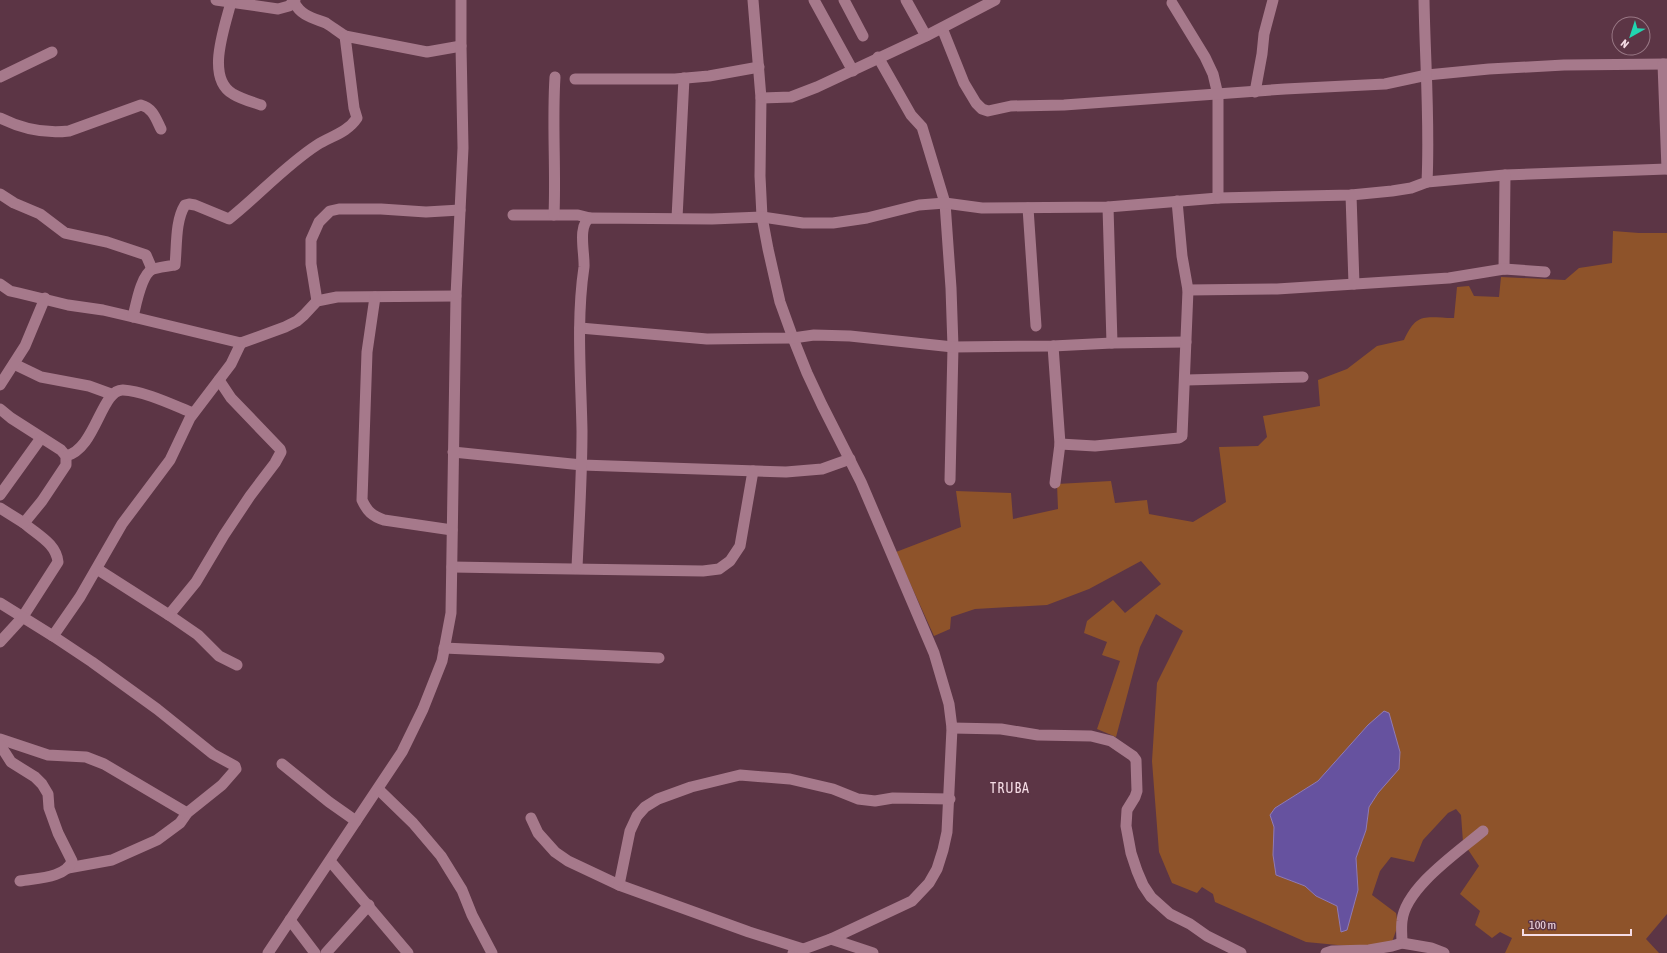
<svg xmlns="http://www.w3.org/2000/svg" width="1667" height="953" font-family="'Asap Condensed',sans-serif">
<style>
.green{fill:#8e532a;fill-rule:evenodd}
.water{fill:#66529f;stroke:#917bb4}
.lines{fill:none;stroke-linecap:round;stroke-linejoin:round}
.minor{stroke:#a6798b;stroke-width:11}
.labels{text-anchor:middle;stroke-width:3.5;stroke-linejoin:round;paint-order:stroke}
.quarter-label{font-size:14px;letter-spacing:1px;fill:#f5dce5;stroke:#5c3545}
</style>
<rect width="100%" height="100%" fill="#5c3545"/>
<path class="green" d="M 1613,231 L 1639,233 L 1667,233 L 1667,914 L 1646,939 L 1659,953 L 1505,953 L 1512,938 L 1500,932 L 1492,938 L 1475,925 L 1480,911 L 1460,894 L 1479,866 L 1463,842 L 1461,815 L 1456,809 L 1448,813 L 1423,840 L 1414,862 L 1391,857 L 1380,871 L 1372,895 L 1396,913 L 1398,925 L 1392,942 L 1358,947 L 1306,942 L 1215,902 L 1213,894 L 1202,887 L 1197,893 L 1172,883 L 1159,852 L 1152,761 L 1157,683 L 1183,631 L 1156,614 L 1140,647 L 1116,737 L 1097,729 L 1120,661 L 1102,655 L 1107,642 L 1084,633 L 1087,621 L 1113,600 L 1125,613 L 1161,584 L 1141,561 L 1089,589 L 1047,605 L 975,609 L 951,617 L 950,629 L 934,636 L 896,552 L 961,527 L 956,491 L 1011,493 L 1013,519 L 1058,509 L 1057,484 L 1111,481 L 1115,503 L 1147,500 L 1149,514 L 1193,522 L 1226,502 L 1219,447 L 1258,446 L 1267,437 L 1263,416 L 1320,406 L 1318,380 L 1347,369 L 1377,346 L 1404,340 C 1417,311 1426,318 1454,318 L 1457,287 L 1469,286 L 1474,296 L 1499,297 L 1501,277 L 1565,280 L 1579,268 L 1612,263 ZM 1368,725 L 1378,793 L 1369,807 L 1366,830 L 1356,858 L 1358,890 L 1346,930 L 1341,932 L 1337,906 L 1316,896 L 1305,886 L 1276,875 L 1273,855 L 1275,808 L 1318,781 Z"/>
<polygon class="water" points="1384,711 1389,713 1400,752 1399,769 1378,793 1369,807 1366,830 1356,858 1358,890 1347,930 1341,932 1337,906 1316,896 1305,886 1276,875 1273,855 1274,827 1270,815 1275,808 1318,781 1368,725"/>
<g class="lines">
<g class="minor">
<polyline points="216,0 278,9 289,6 295,0"/>
<polyline points="753,0 761,98 760,176 762,217 768,249 780,302 793,338 807,373 822,405 861,482 934,653 949,704 952,728 947,832 943,850 937,869 929,883 912,901 831,939 793,953"/>
<polyline points="814,0 853,71"/>
<polyline points="844,0 863,36"/>
<polyline points="906,0 926,36"/>
<path d="M 231,2 C 225,27 205,78 233,94 C 241,99 252,102 261,105"/>
<path d="M 294,2 C 301,16 313,18 326,23 C 332,27 339,32 345,36"/>
<polyline points="1172,3 1205,57 1213,74 1218,95 1218,198"/>
<polyline points="942,28 964,83 976,103 982,109 988,111 1011,106 1064,105 1285,89 1385,84 1427,75 1489,69 1564,65 1667,64"/>
<polyline points="878,57 911,115 922,127 945,203 951,288 953,347 950,480"/>
<polyline points="1663,64 1667,169"/>
<polyline points="0,77 52,52"/>
<polyline points="575,79 675,79 709,76 759,67"/>
<polyline points="1255,92 1262,54 1264,34 1273,0"/>
<polyline points="761,98 791,97 817,87 926,36 995,0"/>
<path d="M 0,118 C 22,129 45,134 69,131 L 141,105 C 153,108 156,119 161,129"/>
<polyline points="1427,182 1505,175 1667,169"/>
<polyline points="0,194 14,203 40,214 65,233 107,242 146,255 152,269"/>
<polyline points="1351,195 1354,284"/>
<polyline points="1108,207 1112,343"/>
<polyline points="1028,208 1036,326"/>
<polyline points="513,215 578,215 590,218"/>
<path d="M 554,215 C 556,169 552,123 555,77"/>
<polyline points="677,218 684,78"/>
<polyline points="1504,269 1505,175"/>
<polyline points="0,284 10,291 19,293 68,305 103,310 133,317 241,343 285,327 297,321 304,315 317,301 337,297 456,296"/>
<polyline points="1188,290 1277,289 1449,278 1504,269 1545,272"/>
<path d="M 375,297 L 367,352 L 362,500 C 367,511 372,516 384,520 L 452,530"/>
<polyline points="317,301 311,264 311,240 319,222 330,211 339,209 381,209 426,212 460,210"/>
<path d="M 133,317 C 136,305 141,274 153,269 C 160,267 168,266 175,265 C 177,246 175,221 185,205 L 189,204 L 195,205 L 229,219 C 258,196 286,165 317,145 C 331,136 347,133 357,118 L 354,108 L 345,36 L 427,52 L 461,46"/>
<polyline points="580,328 707,339 793,338 814,335 850,336 953,347 1053,346 1112,343 1186,342"/>
<polyline points="1053,346 1060,444 1055,483"/>
<polyline points="14,364 41,377 89,386 111,394"/>
<polyline points="219,380 231,398 280,449 281,452 275,463 250,496 224,535 196,582 169,615 198,635 219,656 237,665"/>
<polyline points="1186,380 1303,377"/>
<polyline points="0,385 25,346 45,298"/>
<path d="M 0,409 L 11,418 L 61,450 L 66,456 L 66,465 L 42,501 L 24,523 C 37,535 56,543 58,562 L 22,618 L 0,642"/>
<polyline points="1060,444 1095,446 1179,438 1182,436 1188,290 1182,256 1177,201"/>
<polyline points="453,452 582,465 786,472 822,469 850,459"/>
<path d="M 66,456 C 96,449 101,389 123,390 C 144,391 173,405 193,413"/>
<polyline points="0,495 41,438"/>
<polyline points="0,508 24,523"/>
<polyline points="452,567 703,571 719,569 730,561 740,546 753,471"/>
<path d="M 577,568 C 579,522 582,477 582,431 C 581,377 576,321 584,267 C 585,254 577,225 590,218 L 712,219 L 762,217 L 803,223 L 833,223 L 867,218 L 919,205 L 945,203 L 982,208 L 1108,207 L 1218,198 L 1351,195 L 1392,191 L 1411,188 L 1427,182 C 1430,121 1425,61 1424,0"/>
<polyline points="97,569 169,615"/>
<polyline points="0,603 53,636 92,662 157,709 213,754 235,766 236,769 222,785 187,813 180,823 157,840 112,860 68,868"/>
<polyline points="53,636 80,597 122,524 170,460 190,418 231,364 241,343"/>
<polyline points="444,648 659,658"/>
<polyline points="952,728 1001,729 1038,735 1091,736 1111,741 1133,756 1136,760 1137,791 1135,797 1127,810 1126,826 1131,853 1137,871 1143,885 1151,897 1170,914 1190,924 1207,936 1241,953"/>
<polyline points="0,739 48,755 86,757 104,764 187,813"/>
<path d="M 0,745 L 11,762 L 35,777 L 42,784 L 48,794 L 49,808 L 58,833 L 72,861 C 66,878 36,878 20,881"/>
<polyline points="282,764 329,802 356,821"/>
<polyline points="378,789 413,823 441,856 462,890 472,915 492,953"/>
<polyline points="531,818 538,833 555,852 568,861 619,885 749,932 803,949"/>
<polyline points="330,861 408,953"/>
<polyline points="619,885 630,831 637,816 645,807 658,799 691,787 740,775 790,779 833,789 858,799 875,801 893,798 950,799"/>
<polyline points="290,920 315,953"/>
<polyline points="831,939 873,953"/>
<path d="M 1402,943 C 1402,936 1401,928 1402,921 C 1405,888 1458,852 1483,831"/>
<polyline points="268,953 402,752 423,709 442,661 451,613 456,296 463,148 461,46 461,0"/>
<polyline points="326,953 369,905"/>
<polyline points="1326,953 1332,951 1369,950 1392,946 1402,943 1431,948 1444,953"/>
</g>
</g>
<g class="labels">
<g class="quarter-label">
<text x="1010" y="793">TRUBA</text>
</g>
</g>
<g transform="translate(1631 36) rotate(219)"><circle r="19" fill="#5c3545" stroke="#997885"/>
<path d="M0-3L7 15L0 10L-7 15Z" fill="#21d5b0"/>
<text y="-6" font-size="11" font-weight="bold" text-anchor="middle" fill="#f5dce5">N</text>
</g>
<path d="M1523 929v6h108v-6" fill="none" stroke="#f5dce5" stroke-width="2"/>
<text x="1529" y="929" font-size="12" fill="#f5dce5" stroke="#5c3545" stroke-width="3" paint-order="stroke">100 m</text>
</svg>
